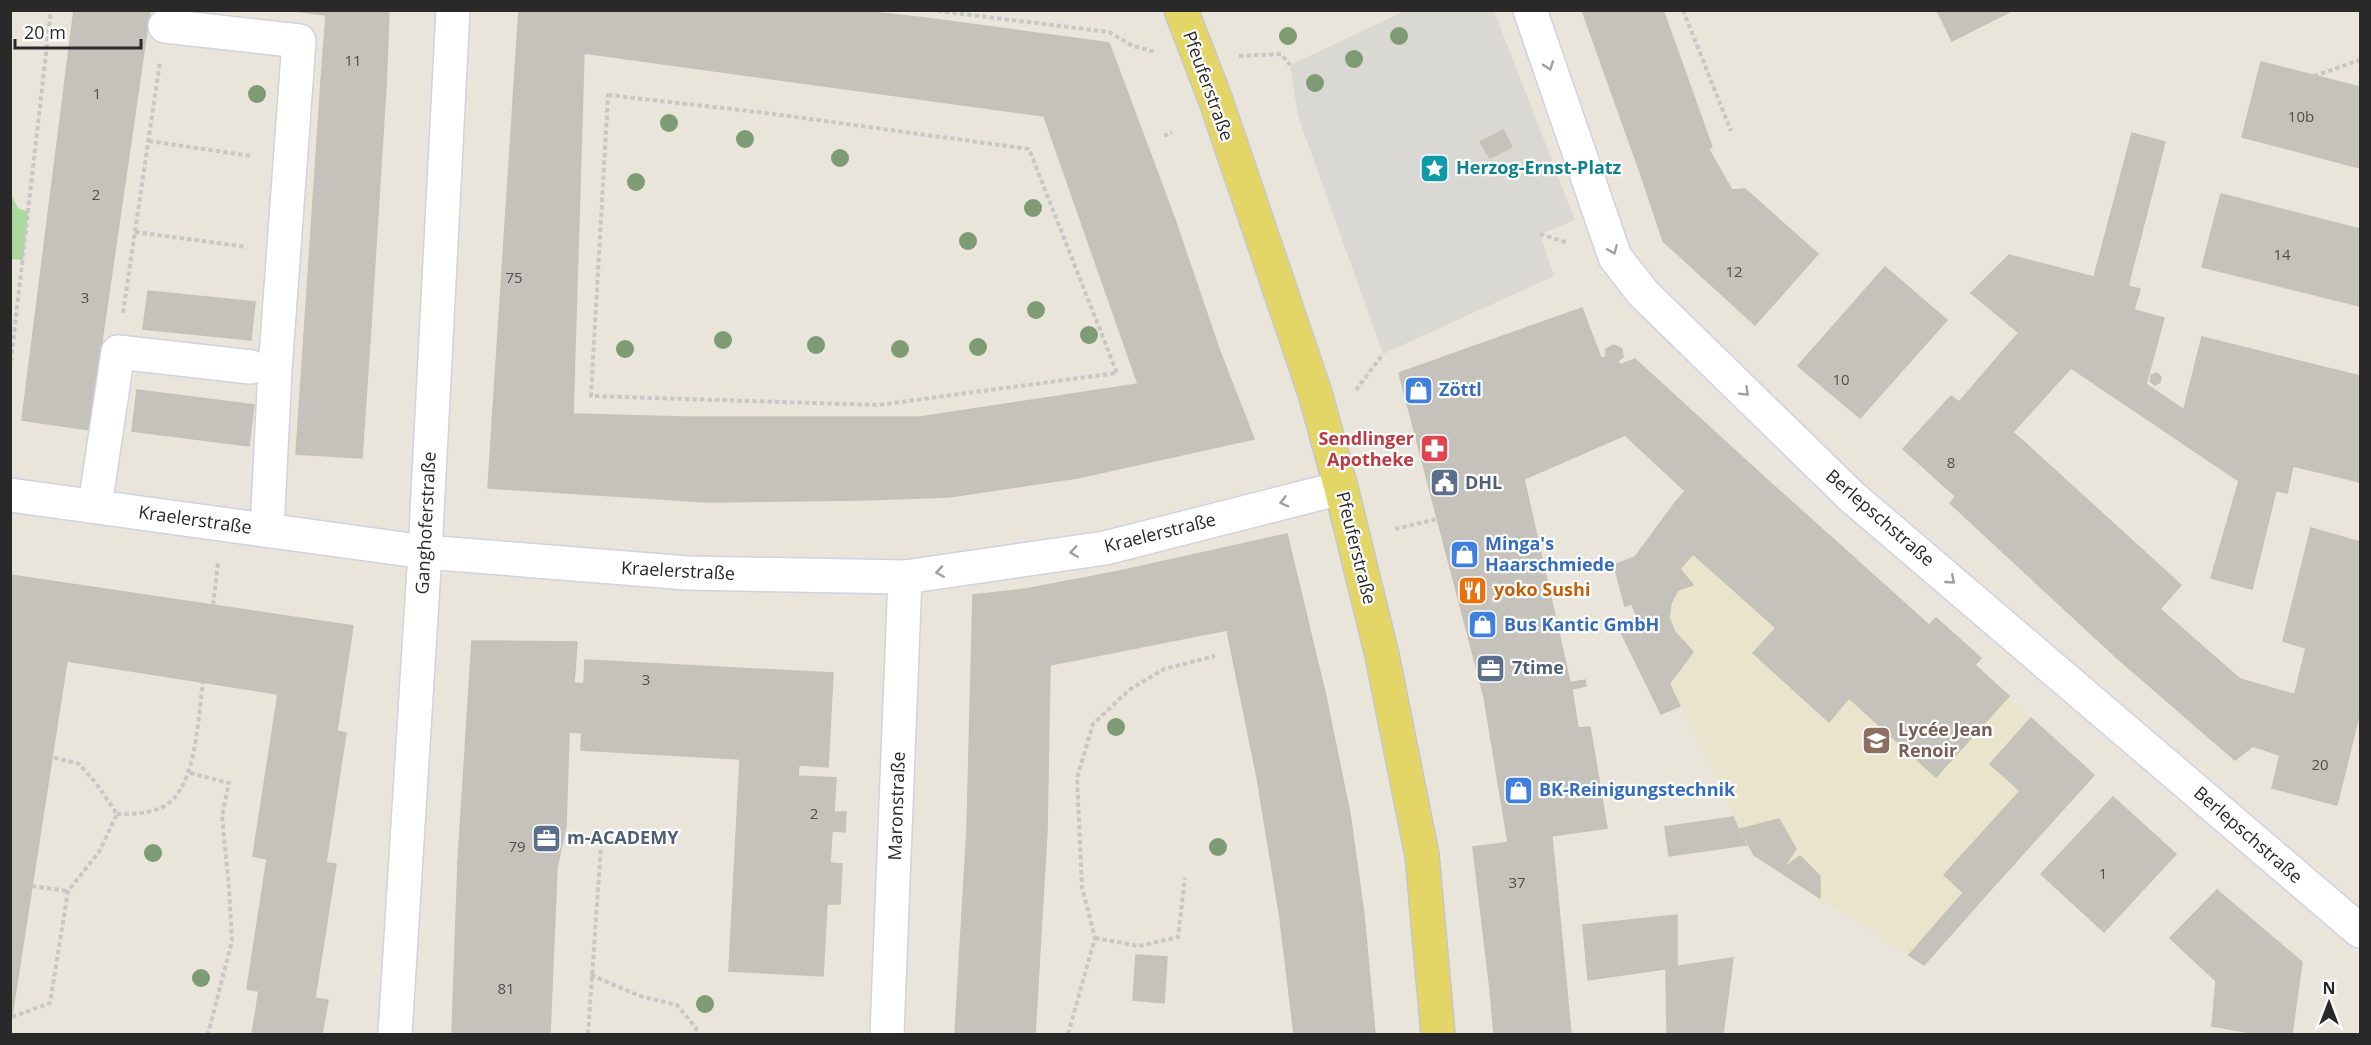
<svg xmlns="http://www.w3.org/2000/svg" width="2371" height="1045" font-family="'Open Sans',sans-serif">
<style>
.education{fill:#eae4cc}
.green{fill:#aadb9d}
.plaza{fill:#dad8d2}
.building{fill:#c5c2bb;stroke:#c5c1b5;stroke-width:1.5;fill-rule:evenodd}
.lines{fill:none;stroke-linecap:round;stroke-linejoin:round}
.minor-casing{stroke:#d1d2e0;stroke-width:36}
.major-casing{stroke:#c7c7c7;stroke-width:36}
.path{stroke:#c7c7c7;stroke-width:4;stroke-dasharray:4.5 3;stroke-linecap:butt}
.minor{stroke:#fff;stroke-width:33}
.major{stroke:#e3d667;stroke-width:33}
.tree{fill:#7e9b74}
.oneway{stroke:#9f9f9f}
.labels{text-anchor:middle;stroke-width:4.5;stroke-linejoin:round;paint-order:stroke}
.number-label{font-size:15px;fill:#504f4e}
.street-label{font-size:18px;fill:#292929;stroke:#fff}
.culture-label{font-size:18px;font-weight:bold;fill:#0d838f;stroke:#fff;text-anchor:start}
.shop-label{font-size:18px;font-weight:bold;fill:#366cbe;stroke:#fff;text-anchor:start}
.health-label{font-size:18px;font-weight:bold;fill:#be3a42;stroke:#fff;text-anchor:end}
.service-label{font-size:18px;font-weight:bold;fill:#4e5e75;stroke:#fff;text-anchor:start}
.food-label{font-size:18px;font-weight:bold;fill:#c56008;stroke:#fff;text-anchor:start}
.education-label{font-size:18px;font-weight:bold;fill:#785e54;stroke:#fff;text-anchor:start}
</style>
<rect width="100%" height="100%" fill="#eae5db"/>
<polygon class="education" points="1763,476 2094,775 1924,965 1754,855 1637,617"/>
<polygon class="green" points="11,194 18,208 28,212 23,260 11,259"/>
<polygon class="plaza" points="1405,11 1494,11 1575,220 1540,234 1554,276 1383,354 1298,116 1290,65"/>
<g class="building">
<polygon points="74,10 150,10 89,430 22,420"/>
<polygon points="287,10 389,10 386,86 321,82 326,15"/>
<path d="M 519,10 L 852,10 L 926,18 L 1109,43 L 1174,217 L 1219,349 L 1254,439 L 1077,478 L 949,497 L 861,500 L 708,502 L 488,488 ZM 584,53 L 1044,116 L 1138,384 L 920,417 L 684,417 L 573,414 Z"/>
<polygon points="1582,10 1663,10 1712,147 1640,172"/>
<polygon points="1937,10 2013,10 1952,41"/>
<polygon points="2261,62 2360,87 2360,168 2242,137"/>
<polygon points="321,82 386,86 370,340 304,336"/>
<polygon points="1503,130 1512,147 1490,158 1480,142"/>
<polygon points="2132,133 2165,142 2128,286 2094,277"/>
<polygon points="1708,148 1732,190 1745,189 1818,254 1755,325 1663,241 1640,172"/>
<polygon points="2221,194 2360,229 2360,306 2202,267"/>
<polygon points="2009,255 2140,289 2134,310 2164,318 2146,384 2184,410 2182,417 2261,437 2250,484 2239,481 2071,368 2083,314 2047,300 2019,333 1971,293"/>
<polygon points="1885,267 1947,320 1860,418 1798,366"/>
<polygon points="148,291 255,302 251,340 143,329"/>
<polygon points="2047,300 2083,314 2071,368 1955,496 1903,449 1951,396 1959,402"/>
<polygon points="1582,308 1601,358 1606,357 1606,349 1614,345 1622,349 1623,357 1618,361 1620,365 1635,359 1763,476 1709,536 1675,503 1685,491 1625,435 1524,479 1570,682 1484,697 1399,373"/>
<polygon points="304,336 370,340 362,458 296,454"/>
<polygon points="2202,337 2360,376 2360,482 2293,466 2287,493 2250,484 2261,437 2182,417"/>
<polygon points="2157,373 2161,377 2160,382 2155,385 2150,381 2151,375"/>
<polygon points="137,390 254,405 249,446 132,431"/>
<polygon points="2013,432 2181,585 2117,658 1950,503"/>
<polygon points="1763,476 1929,625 1936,618 1981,658 1975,665 2009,696 1936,777 1849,698 1829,722 1753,653 1776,628 1693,554"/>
<polygon points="2239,481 2276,490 2252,589 2211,578"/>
<polygon points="1675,503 1709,536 1637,617 1632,604 1625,606 1614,565 1635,557"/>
<polygon points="2311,528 2360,542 2360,711 2337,805 2272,788 2306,648 2283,641"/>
<polygon points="1287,534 1326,697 1350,814 1364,915 1375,1034 1294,1034 1280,918 1257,777 1227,630 1050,665 1047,830 1035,1034 955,1034 967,829 973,595 1026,589 1120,571"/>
<polygon points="1680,569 1693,585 1678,590 1671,603 1669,618 1675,632 1693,652 1669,684 1637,617"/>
<polygon points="10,575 353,626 337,731 346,733 326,863 336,864 315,998 328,1000 322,1034 252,1034 259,991 247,989 267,859 253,856 278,694 67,661 10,1028"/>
<polygon points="2160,609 2240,679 2296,695 2279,755 2253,746 2235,760 2117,658"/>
<polygon points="1637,617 1680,706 1661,714 1618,626"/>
<polygon points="472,641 577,642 574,683 584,684 582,733 569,732 566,826 557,867 458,862"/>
<polygon points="585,660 833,673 828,767 799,765 798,776 836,778 834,812 846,812 845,832 832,831 830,863 842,864 840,904 827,904 823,976 729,971 740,759 581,750"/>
<polygon points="1585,680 1586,686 1572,689 1578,728 1590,727 1607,828 1508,842 1484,697"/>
<polygon points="2031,718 2094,775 1977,905 1944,875 2020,791 1990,764"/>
<polygon points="2113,797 2176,854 2104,932 2041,874"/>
<polygon points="1733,817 1746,845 1669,856 1665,827"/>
<polygon points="1779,819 1796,849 1783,868 1800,856 1820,876 1820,898 1754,855 1740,829"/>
<polygon points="1552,837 1566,981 1490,989 1473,847"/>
<polygon points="458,862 557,867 550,1034 452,1034"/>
<polygon points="2217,890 2302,962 2292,1034 2257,1034 2212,1026 2216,981 2170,938"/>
<polygon points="1963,893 1977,905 1924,965 1909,955"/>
<polygon points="1677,915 1677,967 1588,980 1583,925"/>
<polygon points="1136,955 1167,957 1164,1003 1133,1000"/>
<polygon points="1733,958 1723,1034 1667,1034 1666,968"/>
<polygon points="1566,981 1571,1034 1494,1034 1490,989"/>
</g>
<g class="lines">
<defs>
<g id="minor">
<polyline points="1530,10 1615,257 1643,293 1851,496 2360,931"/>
<polyline points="165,26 299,41 275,370 267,530"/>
<polyline points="10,495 425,552 687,573 905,577 1105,548 1341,488"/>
<polyline points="95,506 118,352 251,367"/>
<polyline points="395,1034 425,552 453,10"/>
<polyline points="887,1034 905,577"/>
</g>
<polyline id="major" points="1181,10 1216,101 1315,393 1341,488 1382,655 1422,855 1438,1034"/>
</defs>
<use href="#minor" class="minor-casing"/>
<use href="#major" class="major-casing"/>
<g class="path">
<polyline points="930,10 1109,32 1133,46 1155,52"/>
<polyline points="1683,10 1731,131"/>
<polyline points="1239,56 1281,54 1290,65"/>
<polyline points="2314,76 2360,60"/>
<polygon points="608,95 766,113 1029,149 1117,373 878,405 591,396"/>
<polyline points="1164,136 1172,132"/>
<polyline points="149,141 251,156"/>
<polyline points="135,232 247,247"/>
<polyline points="1540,234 1568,243"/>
<polyline points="123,313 160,62"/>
<polyline points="10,369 51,10"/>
<polyline points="1356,390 1383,354"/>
<polyline points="1395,529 1437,519"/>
<polyline points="213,605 218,563"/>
<polyline points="190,773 229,783 222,816 229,888 232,941 208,1034"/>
<path d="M 117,814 C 134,814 156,814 170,802 C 197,779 198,716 203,682"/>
<polyline points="32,886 68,891"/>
<polyline points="1095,938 1139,946 1178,937 1185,878"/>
<polyline points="591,975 640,996 677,1005 696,1028 696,1034"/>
<polyline points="12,1017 50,1003 68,891 99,852 117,814 96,783 79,764 52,757"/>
<polyline points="588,1034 601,846"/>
<polyline points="1068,1034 1095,938 1082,887 1077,778 1093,724 1129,690 1164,669 1215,656"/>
</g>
<use href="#minor" class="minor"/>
<use href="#major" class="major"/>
</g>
<g class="tree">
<circle cx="1288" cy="36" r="9"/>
<circle cx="1399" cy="36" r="9"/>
<circle cx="1354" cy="59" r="9"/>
<circle cx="1315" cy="83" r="9"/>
<circle cx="257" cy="94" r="9"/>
<circle cx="669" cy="123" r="9"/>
<circle cx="745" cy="139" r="9"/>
<circle cx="840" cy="158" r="9"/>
<circle cx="636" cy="182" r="9"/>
<circle cx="1033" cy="208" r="9"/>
<circle cx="968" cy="241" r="9"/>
<circle cx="1036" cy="310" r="9"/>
<circle cx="1089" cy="335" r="9"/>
<circle cx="723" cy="340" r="9"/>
<circle cx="816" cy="345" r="9"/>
<circle cx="978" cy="347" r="9"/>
<circle cx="625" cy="349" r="9"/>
<circle cx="900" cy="349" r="9"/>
<circle cx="1116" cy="727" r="9"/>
<circle cx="1218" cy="847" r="9"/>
<circle cx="153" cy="853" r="9"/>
<circle cx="201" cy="978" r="9"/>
<circle cx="705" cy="1004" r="9"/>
</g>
<defs><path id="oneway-chevron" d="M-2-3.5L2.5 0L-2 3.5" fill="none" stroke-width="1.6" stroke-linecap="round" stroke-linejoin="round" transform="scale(1.5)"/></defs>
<g class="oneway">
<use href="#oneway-chevron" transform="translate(1549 66) rotate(71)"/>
<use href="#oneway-chevron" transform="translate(1613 250) rotate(68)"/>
<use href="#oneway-chevron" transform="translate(1745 392) rotate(44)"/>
<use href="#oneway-chevron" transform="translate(1284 502) rotate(166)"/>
<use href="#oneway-chevron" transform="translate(1074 552) rotate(172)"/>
<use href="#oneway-chevron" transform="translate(940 572) rotate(171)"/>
<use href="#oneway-chevron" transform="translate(1951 580) rotate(41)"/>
</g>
<defs>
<symbol id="sight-square" viewBox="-11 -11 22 22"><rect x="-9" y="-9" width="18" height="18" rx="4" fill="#0f9aa8" stroke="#fff"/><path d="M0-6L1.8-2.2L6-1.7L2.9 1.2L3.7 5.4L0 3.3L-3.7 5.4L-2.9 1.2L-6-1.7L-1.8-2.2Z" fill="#fff"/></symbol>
<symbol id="shop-square" viewBox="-11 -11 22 22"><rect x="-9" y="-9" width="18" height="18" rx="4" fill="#3f7fe0" stroke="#fff"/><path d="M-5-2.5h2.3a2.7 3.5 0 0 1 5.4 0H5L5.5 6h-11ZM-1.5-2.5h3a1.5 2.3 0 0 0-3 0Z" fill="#fff"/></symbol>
<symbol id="pharmacy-square" viewBox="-11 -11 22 22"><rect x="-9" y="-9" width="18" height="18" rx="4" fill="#e0444e" stroke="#fff"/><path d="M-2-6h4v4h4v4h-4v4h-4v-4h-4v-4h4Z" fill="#fff"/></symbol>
<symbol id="civic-square" viewBox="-11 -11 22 22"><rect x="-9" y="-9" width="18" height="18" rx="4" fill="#5c6f8a" stroke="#fff"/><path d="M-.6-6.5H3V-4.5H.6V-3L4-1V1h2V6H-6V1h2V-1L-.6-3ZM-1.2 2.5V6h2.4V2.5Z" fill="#fff"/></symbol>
<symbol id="restaurant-square" viewBox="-11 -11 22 22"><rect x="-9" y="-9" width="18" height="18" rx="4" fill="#e8710a" stroke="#fff"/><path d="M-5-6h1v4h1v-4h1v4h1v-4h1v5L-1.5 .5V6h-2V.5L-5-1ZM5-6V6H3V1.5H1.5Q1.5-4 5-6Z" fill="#fff"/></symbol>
<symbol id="office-square" viewBox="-11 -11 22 22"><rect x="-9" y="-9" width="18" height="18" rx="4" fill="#5c6f8a" stroke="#fff"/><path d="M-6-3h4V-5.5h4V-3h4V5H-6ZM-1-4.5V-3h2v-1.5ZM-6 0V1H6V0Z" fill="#fff"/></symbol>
<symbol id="school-square" viewBox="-11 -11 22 22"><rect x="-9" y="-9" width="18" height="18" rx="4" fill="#8d6e63" stroke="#fff"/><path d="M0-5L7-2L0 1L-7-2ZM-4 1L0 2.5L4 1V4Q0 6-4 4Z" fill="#fff"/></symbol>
</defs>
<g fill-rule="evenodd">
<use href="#sight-square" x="1418" y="152" width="33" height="33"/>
<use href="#shop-square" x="1402" y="374" width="33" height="33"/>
<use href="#pharmacy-square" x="1418" y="432" width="33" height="33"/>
<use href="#civic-square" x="1428" y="466" width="33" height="33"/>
<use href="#shop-square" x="1448" y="538" width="33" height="33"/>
<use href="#restaurant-square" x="1456" y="574" width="33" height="33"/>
<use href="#shop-square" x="1466" y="608" width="33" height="33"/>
<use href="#office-square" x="1474" y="652" width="33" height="33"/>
<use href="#school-square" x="1860" y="724" width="33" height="33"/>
<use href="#shop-square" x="1502" y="774" width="33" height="33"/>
<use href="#office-square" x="530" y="822" width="33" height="33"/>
</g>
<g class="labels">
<g class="number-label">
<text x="353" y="66">11</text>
<text x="97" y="99">1</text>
<text x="2301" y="122">10b</text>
<text x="96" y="200">2</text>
<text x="2282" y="260">14</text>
<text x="1734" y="277">12</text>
<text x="514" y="283">75</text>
<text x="85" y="303">3</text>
<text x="1841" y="385">10</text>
<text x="1951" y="468">8</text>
<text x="646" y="685">3</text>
<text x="2320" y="770">20</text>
<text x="814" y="819">2</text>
<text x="517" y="852">79</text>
<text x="2103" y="879">1</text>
<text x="1517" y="888">37</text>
<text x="506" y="994">81</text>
</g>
<g class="street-label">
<text transform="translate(1208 86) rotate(70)" y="6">Pfeuferstraße</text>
<text transform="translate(1880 518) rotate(41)" y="6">Berlepschstraße</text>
<text transform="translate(195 520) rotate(8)" y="6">Kraelerstraße</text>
<text transform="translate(426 523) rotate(-87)" y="6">Ganghoferstraße</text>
<text transform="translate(1160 533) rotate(-14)" y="6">Kraelerstraße</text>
<text transform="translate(1356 548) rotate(76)" y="6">Pfeuferstraße</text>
<text transform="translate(678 571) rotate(3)" y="6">Kraelerstraße</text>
<text transform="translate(897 806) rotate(-88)" y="6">Maronstraße</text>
<text transform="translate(2248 835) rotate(41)" y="6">Berlepschstraße</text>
</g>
<g class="culture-label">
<text x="1456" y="174">Herzog-Ernst-Platz</text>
</g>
<g class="shop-label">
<text x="1439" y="396">Zöttl</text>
<text x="1485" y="550">Minga's<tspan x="1485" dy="21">Haarschmiede</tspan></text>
<text x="1504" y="631">Bus Kantic GmbH</text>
<text x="1539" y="796">BK-Reinigungstechnik</text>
</g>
<g class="health-label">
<text x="1414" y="445">Sendlinger<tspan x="1414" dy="21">Apotheke</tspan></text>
</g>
<g class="service-label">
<text x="1465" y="489">DHL</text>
<text x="1512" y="674">7time</text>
<text x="567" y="844">m-ACADEMY</text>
</g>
<g class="food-label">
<text x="1494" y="596">yoko Sushi</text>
</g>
<g class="education-label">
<text x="1898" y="736">Lycée Jean<tspan x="1898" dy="21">Renoir</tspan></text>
</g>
</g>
<rect width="2371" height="1045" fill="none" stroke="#292929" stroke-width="24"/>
<g transform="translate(2329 1003)" stroke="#ffffff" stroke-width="4.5" paint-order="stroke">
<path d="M0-4.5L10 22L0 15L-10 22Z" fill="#292929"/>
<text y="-9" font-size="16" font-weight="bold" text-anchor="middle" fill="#292929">N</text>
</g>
<path d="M15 39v9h126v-9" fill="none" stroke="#292929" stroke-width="3"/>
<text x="24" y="39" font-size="18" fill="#292929" stroke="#ffffff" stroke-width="4.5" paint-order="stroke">20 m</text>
</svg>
